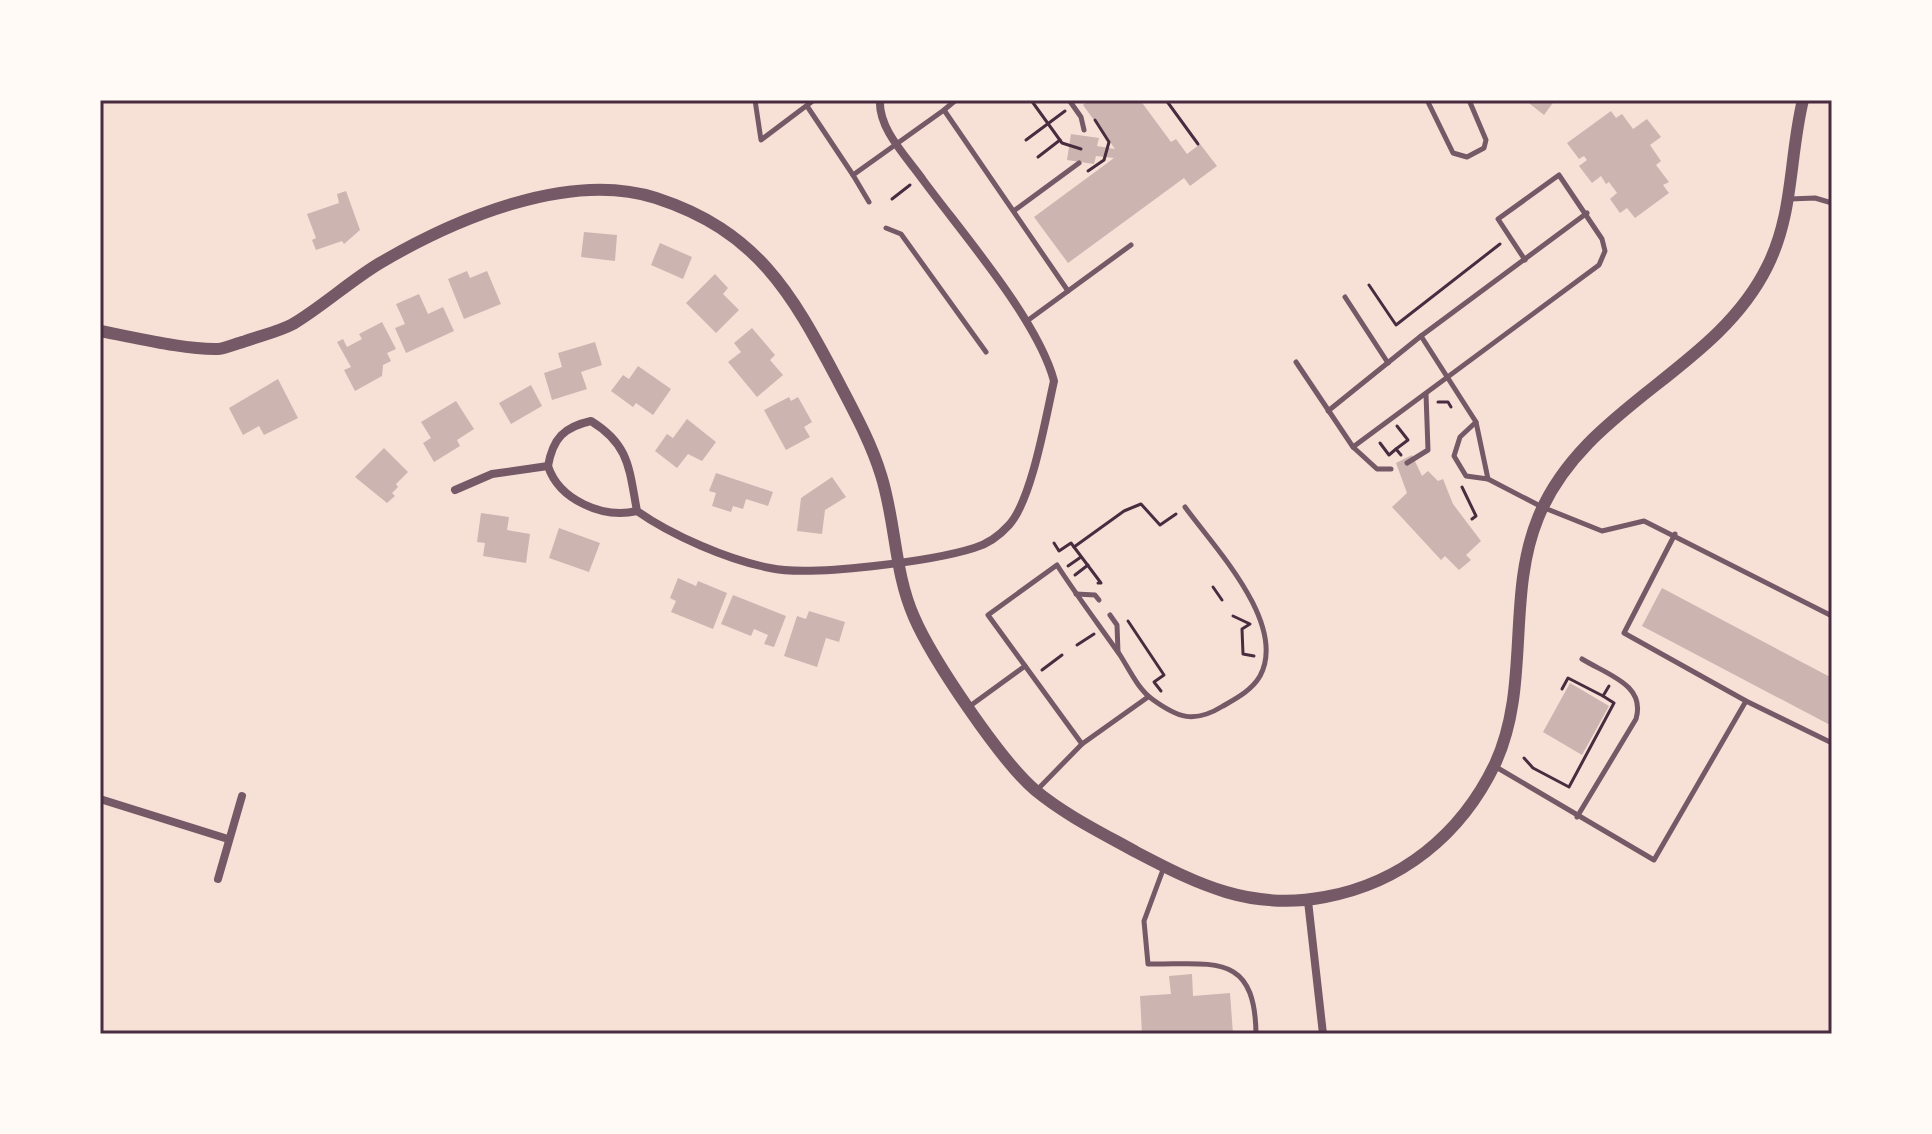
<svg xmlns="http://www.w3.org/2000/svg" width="1932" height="1134" font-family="'Times New Roman',serif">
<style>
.building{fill:#ccb4b1}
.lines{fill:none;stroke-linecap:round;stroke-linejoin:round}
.path{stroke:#4a2c40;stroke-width:3}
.service{stroke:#755966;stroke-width:5}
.minor{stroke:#755966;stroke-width:8}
.tertiary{stroke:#755966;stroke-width:12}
.neatline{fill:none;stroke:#4a2c40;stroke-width:3}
</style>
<rect width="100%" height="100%" fill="#f7e1d7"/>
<g class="building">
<polygon points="1089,100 1140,100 1171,142 1176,139 1187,154 1200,144 1217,166 1190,186 1184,178 1068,263 1034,217 1114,158 1096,156 1094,164 1067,160 1071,134 1099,138 1097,146 1115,149 1083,105"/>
<polygon points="1525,100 1555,100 1544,115"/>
<polygon points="1611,111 1616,118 1622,114 1633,129 1647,119 1661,137 1650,145 1661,161 1656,165 1669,182 1663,185 1669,193 1635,218 1627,208 1620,213 1610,199 1617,193 1609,182 1606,184 1601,176 1592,183 1579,166 1587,160 1584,156 1579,159 1567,143"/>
<polygon points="346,191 360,230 344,244 342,241 316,250 312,240 316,238 307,214 339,203 337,194"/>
<polygon points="584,232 617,235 615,261 581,257"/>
<polygon points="660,243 692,257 683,279 651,265"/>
<polygon points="467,271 470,278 487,271 501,304 464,319 448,279"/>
<polygon points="715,274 728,288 723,294 739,310 716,333 686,303"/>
<polygon points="419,294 428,314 443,307 454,331 406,353 395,328 405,324 396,304"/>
<polygon points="382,322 396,349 387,353 391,361 383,365 382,376 355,391 344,370 351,367 337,342 343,339 347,347 362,339 359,334"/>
<polygon points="752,328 775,355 770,360 783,375 757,397 728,362 741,352 734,343"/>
<polygon points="595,342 602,365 581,372 587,389 552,400 544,373 562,367 558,353"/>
<polygon points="638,366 671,389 653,415 636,403 633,407 611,391 623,375 629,379"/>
<polygon points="278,379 298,418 264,435 259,426 243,435 229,408"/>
<polygon points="531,385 542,406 511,424 499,403"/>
<polygon points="789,397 791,401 798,397 812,422 804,427 810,437 786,450 764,410"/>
<polygon points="456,401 474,429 457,440 460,446 434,462 423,443 431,438 421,422"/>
<polygon points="687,419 716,442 702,461 688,454 677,468 655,451 667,434 673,438"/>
<polygon points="384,448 408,472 396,484 398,487 392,493 395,496 387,503 355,477"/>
<polygon points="1412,455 1422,476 1428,471 1438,481 1443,479 1453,504 1481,541 1466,555 1471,560 1459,570 1445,556 1441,560 1392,507 1407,493 1396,463"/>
<polygon points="716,473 773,492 768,506 746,499 743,509 733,506 731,512 712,506 716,493 709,491"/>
<polygon points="832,477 846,497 825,510 822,534 797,531 801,498"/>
<polygon points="481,513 509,517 507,530 530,534 526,563 483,556 485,543 477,542"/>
<polygon points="559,528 600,543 589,572 549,558"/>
<polygon points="678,578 696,586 698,581 727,593 713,629 671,612 676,601 670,598"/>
<polygon points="1662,588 1832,678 1832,726 1642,626"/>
<polygon points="733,595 786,616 774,647 764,644 768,635 754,629 751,636 721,624"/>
<polygon points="809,611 845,622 839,642 826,638 817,667 784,656 797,616 806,619"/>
<polygon points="1570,683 1609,706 1582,755 1543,732"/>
<polygon points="1192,974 1193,996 1230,993 1233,1034 1142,1034 1140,996 1171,994 1169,976"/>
</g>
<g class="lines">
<g class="path">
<polyline points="1031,100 1062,143 1081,149"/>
<polyline points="1166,100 1198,144"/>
<polyline points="1026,140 1065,111"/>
<polyline points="1038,157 1060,140"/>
<polyline points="1088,171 1104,160 1109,142 1095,120"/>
<polyline points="892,199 910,185"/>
<polyline points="1369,285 1396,325 1500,244"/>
<polyline points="1438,402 1448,402 1451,407"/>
<polyline points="1380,443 1389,455 1396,449 1401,455"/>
<polyline points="1396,449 1408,440 1397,426"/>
<polyline points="1462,487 1476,516 1472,519"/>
<polyline points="1054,543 1059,551 1071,543 1101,583 1098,583"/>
<polyline points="1074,547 1124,511 1141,504 1160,525 1176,514"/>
<polyline points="1068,566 1081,557"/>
<polyline points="1075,575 1088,565"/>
<polyline points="1213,587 1222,600"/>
<polyline points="1233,616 1250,624 1242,629 1243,654 1254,656"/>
<polyline points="1128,621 1164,675 1154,682 1161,691"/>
<polyline points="1077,645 1094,634"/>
<polyline points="1042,670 1062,655"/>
<polyline points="1562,689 1568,678 1603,696 1609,686"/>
<polyline points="1524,758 1533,768 1569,787 1614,703 1603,696"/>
</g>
<g class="service">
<polyline points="755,100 761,140 814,100"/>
<polyline points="1069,100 1081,117 1084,130"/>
<polyline points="1427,100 1453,153 1467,157 1484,148 1486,140 1469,100"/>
<polyline points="807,106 853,175 944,110 1068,291"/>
<polyline points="944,110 956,100"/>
<polyline points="853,175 869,202"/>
<polyline points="1790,199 1815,198 1832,203"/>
<polyline points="1015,210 1079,163"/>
<polyline points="1587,213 1421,336 1476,422 1488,479 1542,507 1602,531 1644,521 1832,616"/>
<polyline points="886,228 901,234 986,352"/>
<polyline points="1345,297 1388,363"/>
<polyline points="1027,321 1131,245"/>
<polyline points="1296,362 1353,447 1599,265 1605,251 1602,239 1559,175 1498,219 1525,260"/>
<polyline points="1328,411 1421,336"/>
<polyline points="1476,422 1460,437 1454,456 1466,476 1488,479"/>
<polyline points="1353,447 1377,469 1391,469"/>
<polyline points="1407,463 1428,450 1426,394"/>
<polyline points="1675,534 1624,633 1746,701 1832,743"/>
<polyline points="1076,594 1095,595 1099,600"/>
<polyline points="1110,615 1117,625 1118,652"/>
<path d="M 1148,697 L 1082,744 L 988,615 L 1057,565 C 1077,596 1099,625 1120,655 C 1129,669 1138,689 1152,699 C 1178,718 1194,724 1223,706 C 1237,698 1252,690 1260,676 C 1288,624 1214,547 1185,507"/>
<polyline points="970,706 1025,666"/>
<polyline points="1496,767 1654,860 1746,701"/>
<polyline points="1037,790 1082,744"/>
<path d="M 1577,817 L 1636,719 C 1646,685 1608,675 1582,659"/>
<path d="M 1164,867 L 1144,921 L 1148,964 C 1213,965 1255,951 1256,1034"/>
</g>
<g class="minor">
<path d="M 548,466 C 559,500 603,519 637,511"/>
<path d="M 455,490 L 492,474 L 548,466 C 553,438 564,427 591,421 C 630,445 629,469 637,511 C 671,535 728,560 770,568 C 811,577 933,561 974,548 C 988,544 1000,535 1009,525 C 1032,500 1046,416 1054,381 C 1038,320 962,233 923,180 C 907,157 878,129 880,100"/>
<polyline points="100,799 228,839"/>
<polyline points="218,879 242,796"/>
<polyline points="1308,901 1323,1034"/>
</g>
<path class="tertiary" d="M 100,331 C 133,337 186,350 218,349 C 223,349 238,343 243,342 C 259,336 278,332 293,324 C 323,306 350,281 380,263 C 455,219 569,170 656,198 C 757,231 791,292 837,379 C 853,410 871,442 881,475 C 896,522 894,572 914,617 C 932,659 1001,761 1035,790 C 1065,815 1102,833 1136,852 C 1199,885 1251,911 1325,897 C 1401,883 1461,835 1495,764 C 1531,687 1506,596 1538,518 C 1583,406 1715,372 1767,267 C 1794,214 1789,157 1803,100"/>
</g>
<rect width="1932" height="1134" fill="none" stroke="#fffaf5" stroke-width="204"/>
<rect x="102" y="102" width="1728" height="930" class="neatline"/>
</svg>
